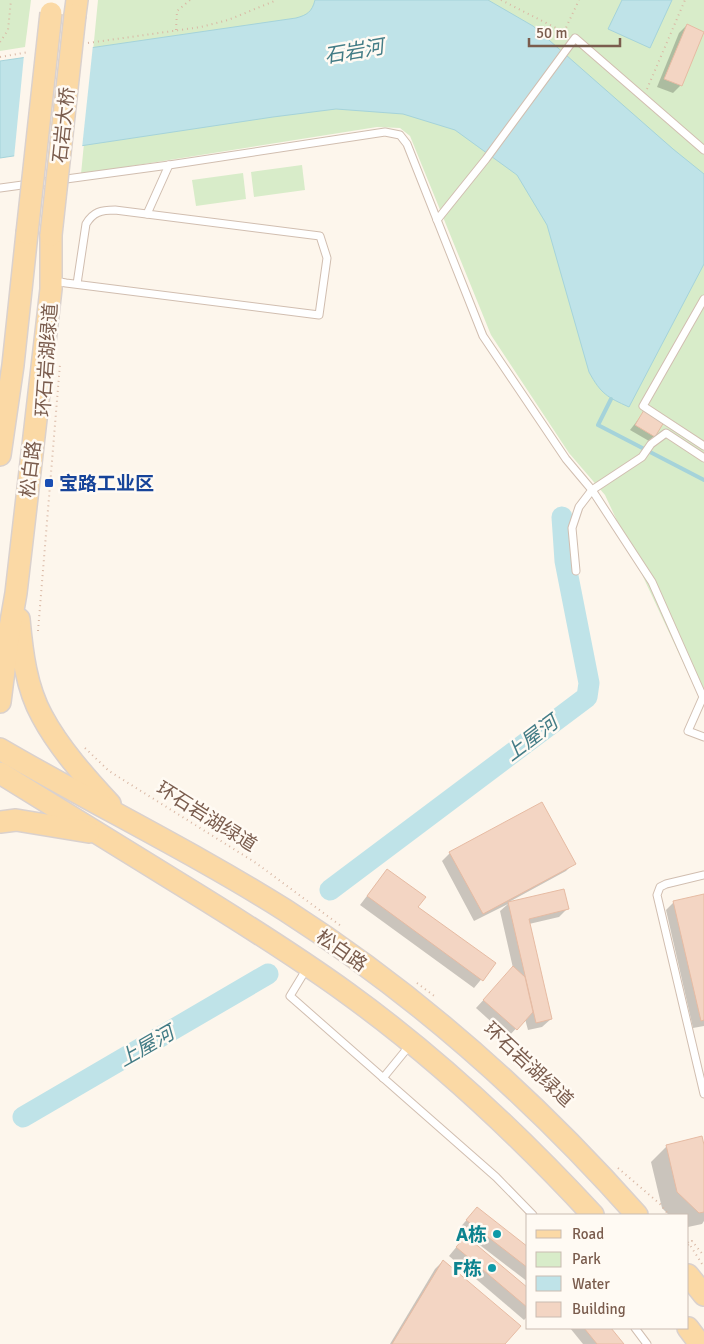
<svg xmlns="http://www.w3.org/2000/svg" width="704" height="1344" font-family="Signika,'Noto Sans SC',sans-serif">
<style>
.green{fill:#d8ecc9}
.water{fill:#bfe3e8;stroke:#a5d3da}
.pier{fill:#fdf6ec}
.shadow{fill:#0003}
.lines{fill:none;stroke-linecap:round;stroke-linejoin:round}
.stream{stroke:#a5d3da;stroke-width:4}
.river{stroke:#bfe3e8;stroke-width:21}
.building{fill:#f3d5c3;stroke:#e6bba3}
.lane-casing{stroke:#d1beb0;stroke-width:9}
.primary-casing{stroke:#dad1cd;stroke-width:24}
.path{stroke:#d9b8a5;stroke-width:2;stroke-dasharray:1 4;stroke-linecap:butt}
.lane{stroke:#fff;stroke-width:7}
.primary{stroke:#fbd9a5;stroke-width:21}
.primary-bridge-casing{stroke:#dad1cd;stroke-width:24;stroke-linecap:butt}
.path-bridge{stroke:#d9b8a5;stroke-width:2;stroke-dasharray:1 4;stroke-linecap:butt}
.primary-bridge{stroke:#fbd9a5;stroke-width:21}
.transit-dot{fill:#1a4fb4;stroke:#fffaf3;stroke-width:2}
.culture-dot{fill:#0f9aa8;stroke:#fffaf3;stroke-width:2}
.labels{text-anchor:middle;stroke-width:5;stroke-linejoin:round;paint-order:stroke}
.street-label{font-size:19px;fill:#7a5c4d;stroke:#fffaf3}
.transit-label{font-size:19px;font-weight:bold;fill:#164399;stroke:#fffaf3;text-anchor:start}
.culture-label{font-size:19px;font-weight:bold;fill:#0d838f;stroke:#fffaf3;text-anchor:end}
.water-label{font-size:20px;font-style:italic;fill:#437c86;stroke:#fffaf3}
</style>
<rect width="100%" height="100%" fill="#fdf6ec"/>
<g class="green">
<polygon points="0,0 31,0 25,47 0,51"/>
<polygon points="98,0 704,0 704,692 694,686 605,495 569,453 491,335 410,136 400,128 377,127 81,174"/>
<polygon points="302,165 305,190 254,197 251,172"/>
<polygon points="243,173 246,199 196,206 192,180"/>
</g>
<g class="water">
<path d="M 315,0 L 488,0 L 533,26 L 673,149 L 704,174 L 704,264 L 629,407 C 607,397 601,394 589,372 L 547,225 L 517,175 L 455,130 L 403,114 L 336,109 L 273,117 L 0,158 L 0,61 L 296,18 C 307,15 312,12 315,0 Z"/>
<polygon points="622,0 672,0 650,48 608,29"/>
</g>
<polygon class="pier" points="93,45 82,148 14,158 24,55"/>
<g class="shadow">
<polygon points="687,25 681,85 673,93 657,87 679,33"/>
<polygon points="644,412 654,436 649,441 630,430"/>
<polygon points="450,853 574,863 566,871 509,902 567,909 559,917 529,924 551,1019 542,1027 528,1030 525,1019 508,1037 476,1008 513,968 500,911 508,904 474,921 442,861"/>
<polygon points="387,870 417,907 494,964 474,988 360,905"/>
<polygon points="704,899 704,1026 693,1028 666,910 674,902"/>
<polygon points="667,1146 704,1150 704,1221 702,1224 688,1227 688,1215 669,1215 662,1208 651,1162"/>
<polygon points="469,1217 528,1248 528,1282 459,1229"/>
<polygon points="458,1245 528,1290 528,1316 524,1320 449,1256"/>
<polygon points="443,1261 504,1344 390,1344 435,1269"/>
<polygon points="570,1328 609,1328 622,1344 583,1344"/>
</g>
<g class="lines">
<polyline class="stream" points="611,399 598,425 704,480"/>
<g class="river">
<polyline points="330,890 587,697 589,683 565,561 562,517"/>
<polyline points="23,1117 268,974"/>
</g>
</g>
<g class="building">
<polygon points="687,24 704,32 682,86 664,79"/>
<polygon points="644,410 664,422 655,437 635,425"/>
<polygon points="542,802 576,864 483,914 449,852"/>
<polygon points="387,869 426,897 418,907 496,963 483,981 367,896"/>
<polygon points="564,889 569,909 529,919 552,1019 536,1023 508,902"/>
<polygon points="704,894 704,1020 701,1021 673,901"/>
<polygon points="513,966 525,977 533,1012 517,1030 483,1000"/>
<polygon points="702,1136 704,1145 704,1212 699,1213 677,1192 666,1145"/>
<polygon points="477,1207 528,1247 528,1268 466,1220"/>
<polygon points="466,1236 528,1288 528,1308 456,1247"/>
<polygon points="443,1260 521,1326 505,1344 392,1344"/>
<polygon points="584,1328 611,1328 624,1344 597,1344"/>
</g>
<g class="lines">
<defs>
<g id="lane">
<polyline points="0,188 169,165 385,132 400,135 407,144 483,336 566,459 592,490 652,582 703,697 688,731 704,737"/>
<polyline points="147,214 169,165"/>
<polyline points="437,220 486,159 575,38 704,150"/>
<path d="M 54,281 L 66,283 L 319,315 L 327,258 L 320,236 L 115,210 C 101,210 93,212 86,224 L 77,284"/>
<polyline points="704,299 643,406 704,446"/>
<polyline points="576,571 572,528 579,507 592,490 642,457 651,444 666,433 704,458"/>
<polyline points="704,875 666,884 660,887 657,895 704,1094"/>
<polyline points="307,968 290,996 496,1177 533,1215"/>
<polyline points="383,1078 410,1045"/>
<polyline points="635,1328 647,1344"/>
</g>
<g id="primary">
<polyline points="75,15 77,0"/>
<polyline points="0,455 13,365 27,233"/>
<path d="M 19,619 C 22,652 26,687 42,716 C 59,748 86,778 110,804"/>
<polyline points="0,702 8,639 16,593 51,289 51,235"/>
<path d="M 0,749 C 94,804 193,852 285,910 C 416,994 534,1099 637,1215"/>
<path d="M 0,773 C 60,810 120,847 180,884 C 237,919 293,954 347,993 C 437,1058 518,1134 593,1215"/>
<polyline points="0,822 16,820 89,832"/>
<polyline points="688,1275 704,1295"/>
<polyline points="688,1328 700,1344"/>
</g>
</defs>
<use href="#lane" class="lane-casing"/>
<use href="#primary" class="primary-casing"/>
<g class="path">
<polyline points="501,0 566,33"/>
<polyline points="176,30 177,11 190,0"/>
<polyline points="564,32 579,0"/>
<polyline points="0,42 8,30 11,0"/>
<polyline points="88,43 201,27 228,20 277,0"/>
<polyline points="0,57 29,52"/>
<polyline points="647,89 685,0"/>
<polyline points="38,631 60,364"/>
<polyline points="85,748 109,771 256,863 341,926"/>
<polyline points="417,983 437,998"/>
<polyline points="618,1168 660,1204 669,1215"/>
<polyline points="688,1242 704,1267"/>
</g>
<use href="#lane" class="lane"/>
<use href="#primary" class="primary"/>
<defs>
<g id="primary-bridge">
<polyline points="27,233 51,13"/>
<polyline points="51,235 75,15"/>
</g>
</defs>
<use href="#primary-bridge" class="primary-bridge-casing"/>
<polyline class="path-bridge" points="688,1245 692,1241 704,1256"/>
<use href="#primary-bridge" class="primary-bridge"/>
</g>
<rect class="transit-dot" x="44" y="478" width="10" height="10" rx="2.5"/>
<g class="culture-dot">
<circle cx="497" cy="1234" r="5"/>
<circle cx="492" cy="1268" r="5"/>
</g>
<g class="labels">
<g class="street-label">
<text transform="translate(63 125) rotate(-84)" y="7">石岩大桥</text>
<text transform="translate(46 360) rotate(-86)" y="7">环石岩湖绿道</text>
<text transform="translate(30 469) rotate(-83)" y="7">松白路</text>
<text transform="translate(207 816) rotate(32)" y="7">环石岩湖绿道</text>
<text transform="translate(342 950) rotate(35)" y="7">松白路</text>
<text transform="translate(529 1064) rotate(43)" y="7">环石岩湖绿道</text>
</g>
<g class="transit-label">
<text x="59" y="490">宝路工业区</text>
</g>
<g class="culture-label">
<text x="487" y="1241">A栋</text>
<text x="482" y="1275">F栋</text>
</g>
<g class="water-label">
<text transform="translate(354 51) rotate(-10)" y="7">石岩河</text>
<text transform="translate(531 738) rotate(-37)" y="7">上屋河</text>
<text transform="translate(146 1046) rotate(-30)" y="7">上屋河</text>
</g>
</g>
<rect x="526" y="1214" width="162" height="115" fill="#fffaf3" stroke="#cabbb1"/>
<rect x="536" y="1230" width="25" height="8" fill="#fbd9a5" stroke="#cabbb1"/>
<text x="572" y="1239" font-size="15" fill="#7a5c4d">Road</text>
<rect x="536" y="1252" width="25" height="15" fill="#d8ecc9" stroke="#cabbb1"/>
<text x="572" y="1264" font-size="15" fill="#7a5c4d">Park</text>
<rect x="536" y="1276" width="25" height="15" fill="#bfe3e8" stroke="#cabbb1"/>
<text x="572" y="1289" font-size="15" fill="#7a5c4d">Water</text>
<rect x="536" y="1302" width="25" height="15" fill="#f3d5c3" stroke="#cabbb1"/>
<text x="572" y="1314" font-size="15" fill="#7a5c4d">Building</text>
<path d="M529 38v8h91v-8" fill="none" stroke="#7a5c4d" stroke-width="2.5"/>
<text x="536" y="38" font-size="15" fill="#7a5c4d" stroke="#fffaf3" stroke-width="4" paint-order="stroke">50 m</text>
</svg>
